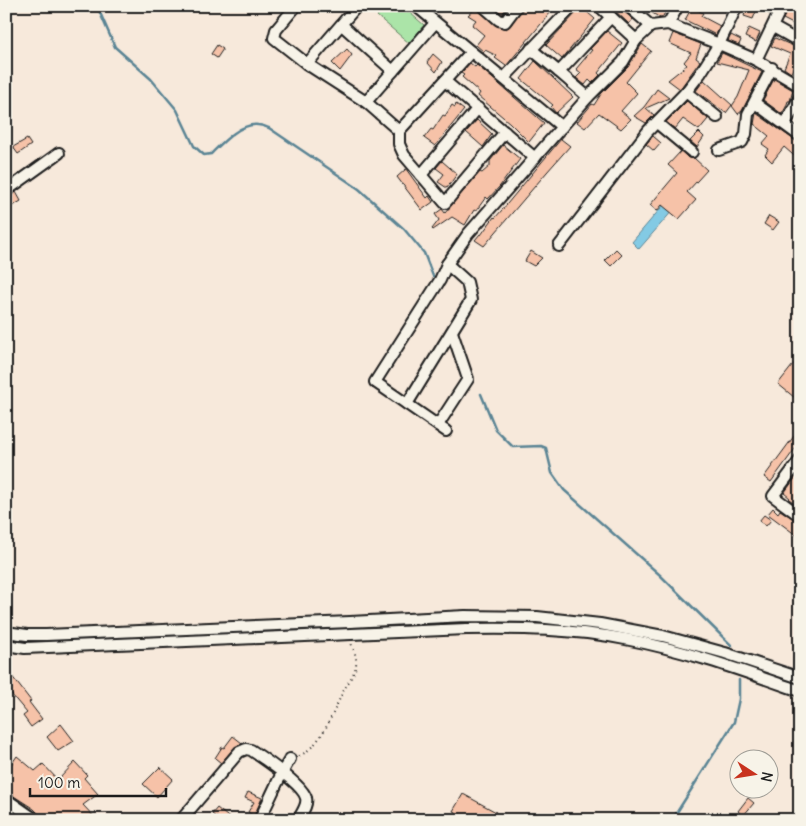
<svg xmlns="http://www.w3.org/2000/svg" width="806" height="826" font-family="Delius,sans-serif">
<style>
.green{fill:#abe4a8;stroke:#648062}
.water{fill:#83cae4;stroke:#5a8494}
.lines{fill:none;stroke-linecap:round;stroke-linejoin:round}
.stream{stroke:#5a8494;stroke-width:2.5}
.building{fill:#f6c2a8;stroke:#1c1c1c}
.minor-casing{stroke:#1c1c1c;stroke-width:14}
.path{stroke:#1c1c1c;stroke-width:2;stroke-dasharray:1 4;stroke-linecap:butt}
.minor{stroke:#f7f3e8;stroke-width:10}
</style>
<rect width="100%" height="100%" fill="#f7e9db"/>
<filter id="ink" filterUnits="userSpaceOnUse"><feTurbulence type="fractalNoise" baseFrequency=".02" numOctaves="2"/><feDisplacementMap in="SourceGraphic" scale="10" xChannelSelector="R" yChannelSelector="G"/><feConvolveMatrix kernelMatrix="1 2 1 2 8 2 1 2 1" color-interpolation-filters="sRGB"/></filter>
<g filter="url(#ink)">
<polygon class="green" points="385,6 402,6 424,25 409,43 377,16"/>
<polygon class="water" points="666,202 674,209 639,249 632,242"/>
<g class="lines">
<g class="stream">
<path d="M 97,6 L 115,47 L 151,79 L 177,110 L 194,146 L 204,155 L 211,154 C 222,143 240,123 258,125 C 261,125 266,127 269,128 L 359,189 L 404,229 L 424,253 L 433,276"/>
<polyline points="481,394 496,430 513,447 541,446 546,448 552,473 564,490 660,575 732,646"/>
<polyline points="672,820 734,722 739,699 739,680"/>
</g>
</g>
<g class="building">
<polygon points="494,6 508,6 502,14"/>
<polygon points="524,6 556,6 506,66 495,58 497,56 485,50 484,52 476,45 484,35 472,25 476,20 468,15 476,8 495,25 506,29 510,26"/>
<polygon points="580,6 595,19 562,59 546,45 578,11"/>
<polygon points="610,6 621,6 623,11 633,19 629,24"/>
<polygon points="642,6 662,6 667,9 662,18 660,18"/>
<polygon points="747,6 774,6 770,14 757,9 753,19 744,16"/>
<polygon points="789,6 800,6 800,34 792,30 795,25 783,19"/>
<polygon points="692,7 703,13 701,16 720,26 716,35 685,20"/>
<polygon points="749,28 760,33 756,42 745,37"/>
<polygon points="607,31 622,43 598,73 600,75 592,83 589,80 585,85 576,78 581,73 576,69 592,50 590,49"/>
<polygon points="673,33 701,44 696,58 700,61 680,89 668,80 687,65 684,62 691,53 669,43"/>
<polygon points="731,35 741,40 739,45 728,41"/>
<polygon points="775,38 800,49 800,59 797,58 791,73 784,68 790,54 771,46"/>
<polygon points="642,44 651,51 626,82 637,93 621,111 631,119 621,129 599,113 585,128 577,122 592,104 594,105 601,94 628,67"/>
<polygon points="217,45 223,49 217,58 211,54"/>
<polygon points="347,49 352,55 340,71 332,63"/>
<polygon points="722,53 762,72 742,111 738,114 732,106 738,97 749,70 717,62"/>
<polygon points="433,54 442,62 436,72 427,62"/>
<polygon points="535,61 573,97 556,113 551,107 553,105 521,79"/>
<polygon points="470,63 475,67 477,65 544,123 529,142 510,123 478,96 480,93 462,77 464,75 461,73"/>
<polygon points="774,79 793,90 790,101 788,101 786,107 782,114 763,100"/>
<polygon points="704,80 732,105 726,113 696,91"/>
<polygon points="657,89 669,98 646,108 654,115 646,123 634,116 644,107"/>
<polygon points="687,101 708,119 699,130 683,119 675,129 666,122"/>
<polygon points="456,104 464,110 435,146 424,138 431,129 433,130 443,115 445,116 452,105 455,107"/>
<polygon points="756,113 800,144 800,161 784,147 772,162 765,155 769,149 762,144 769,136 754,124"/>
<polygon points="477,120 492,134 483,147 466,132"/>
<polygon points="699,132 704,137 697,147 690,141"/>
<polygon points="653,136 661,143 654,151 646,144"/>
<polygon points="27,139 31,145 18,154 13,147"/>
<polygon points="561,139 570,146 547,172 484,246 475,240 480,234 481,235 494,217 495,218 502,210"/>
<polygon points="503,145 520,159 500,186 488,199 486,197 476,211 474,210 465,225 452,217 433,230 432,229 439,220 435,214 442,209 445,213 450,207 480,172 482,173 490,166 490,161"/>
<polygon points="681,151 688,158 694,158 707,170 687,192 696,200 679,219 662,205 657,211 650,205 677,173 668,165"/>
<polygon points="442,161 457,174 447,188 438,182 444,174 436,168"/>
<polygon points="406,169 427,198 429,196 433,202 422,210 397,177"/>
<polygon points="16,192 21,201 11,207 6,198"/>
<polygon points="769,216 779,222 773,230 764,224"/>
<polygon points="616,249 622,255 611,266 605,260"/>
<polygon points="531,251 542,258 534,266 525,261"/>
<polygon points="800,356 800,374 795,380 800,384 800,402 778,384"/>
<polygon points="800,428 800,442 771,482 764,477"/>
<polygon points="796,477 800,480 800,507 789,499 790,498 784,493"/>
<polygon points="773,508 778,513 780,510 800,523 800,538 768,514"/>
<polygon points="764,515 771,520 766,526 759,521"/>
<polygon points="11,675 31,701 29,702 42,719 31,727 23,716 27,713 6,688 6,679"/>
<polygon points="61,724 74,741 58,751 47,737"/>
<polygon points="233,736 242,743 234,748 221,763 215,758 222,747 224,748"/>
<polygon points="17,756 35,771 43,764 58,780 75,762 87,775 84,778 98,794 83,805 97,820 45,820 34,809 9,793 6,791 6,763 10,766"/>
<polygon points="160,767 173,779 157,797 143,784"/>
<polygon points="248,792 262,798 254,816 248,812 254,802 245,798"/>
<polygon points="463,794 496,812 492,820 470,820 453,811"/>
<polygon points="748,798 754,803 743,816 738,811"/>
<polygon points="217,808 232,820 220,820 212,814"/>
</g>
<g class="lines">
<defs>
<g id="minor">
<polyline points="296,6 276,30 274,38 307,64 366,102 399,131"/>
<polyline points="416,6 562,127"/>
<polyline points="483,6 499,20 505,22 517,6"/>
<polyline points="599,6 636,40"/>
<polyline points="628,6 651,26 668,24 719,44 756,60 800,86"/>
<polyline points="668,24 678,6"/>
<polyline points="342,25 393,71"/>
<polyline points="773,27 800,42"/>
<polyline points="531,49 559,72"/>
<polyline points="471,52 399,131 399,144 404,155 445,203 505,132"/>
<polyline points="756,60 782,6"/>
<polyline points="307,64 357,6"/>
<polyline points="504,78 573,6"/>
<polyline points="445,81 535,158"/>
<polyline points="686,92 717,117"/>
<polyline points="588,97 559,72 611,17"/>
<polyline points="366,102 435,23"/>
<polyline points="755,103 800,136"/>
<polyline points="657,123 692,152"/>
<polyline points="785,124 800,97"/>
<polyline points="719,150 742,142 746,134 748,114 772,68"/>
<polyline points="421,175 478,108"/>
<polyline points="6,191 59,153"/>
<polyline points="559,246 648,131 686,92 700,74 719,44 737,6"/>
<polyline points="407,404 471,300 467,282 447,264"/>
<polyline points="438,425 468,379 452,332"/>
<polyline points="446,431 375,382 440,280 447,264 468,234 588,97 623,62 636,40 651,26"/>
<polyline points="800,460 773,496 800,516"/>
<polyline points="6,632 27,635 46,635 350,622 465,616 537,617 600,624 663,636 725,653 800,678"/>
<path d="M 6,645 L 25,648 L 466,629 C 520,628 573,629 625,639 C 685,650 743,671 800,691"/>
<polyline points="6,799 36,820"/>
<path d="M 181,820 L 239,752 L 246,749 L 251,750 C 263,758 303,785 306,798 C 308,805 301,814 298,820"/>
<path d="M 259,820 C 270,800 278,778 290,759"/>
</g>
</defs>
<use href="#minor" class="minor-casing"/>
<path class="path" d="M 299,756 C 323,745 333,711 344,690 C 348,682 355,674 356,665 C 357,656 354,651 351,643"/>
<use href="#minor" class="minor"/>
</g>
</g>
<rect width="806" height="826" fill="none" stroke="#f7f3e8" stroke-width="25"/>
<rect x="12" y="12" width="781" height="801" fill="none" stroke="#1c1c1c" stroke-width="2" filter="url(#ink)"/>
<g transform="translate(754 774) rotate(102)"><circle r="24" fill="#f7f3e8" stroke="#9f9d96"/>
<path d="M0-4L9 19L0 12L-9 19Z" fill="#c8321e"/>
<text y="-8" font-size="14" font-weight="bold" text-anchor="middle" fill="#1c1c1c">N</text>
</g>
<path d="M30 788v8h136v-8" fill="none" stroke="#1c1c1c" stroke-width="2.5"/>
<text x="38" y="788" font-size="15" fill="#1c1c1c" stroke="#f7f3e8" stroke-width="4" paint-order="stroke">100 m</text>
</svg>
